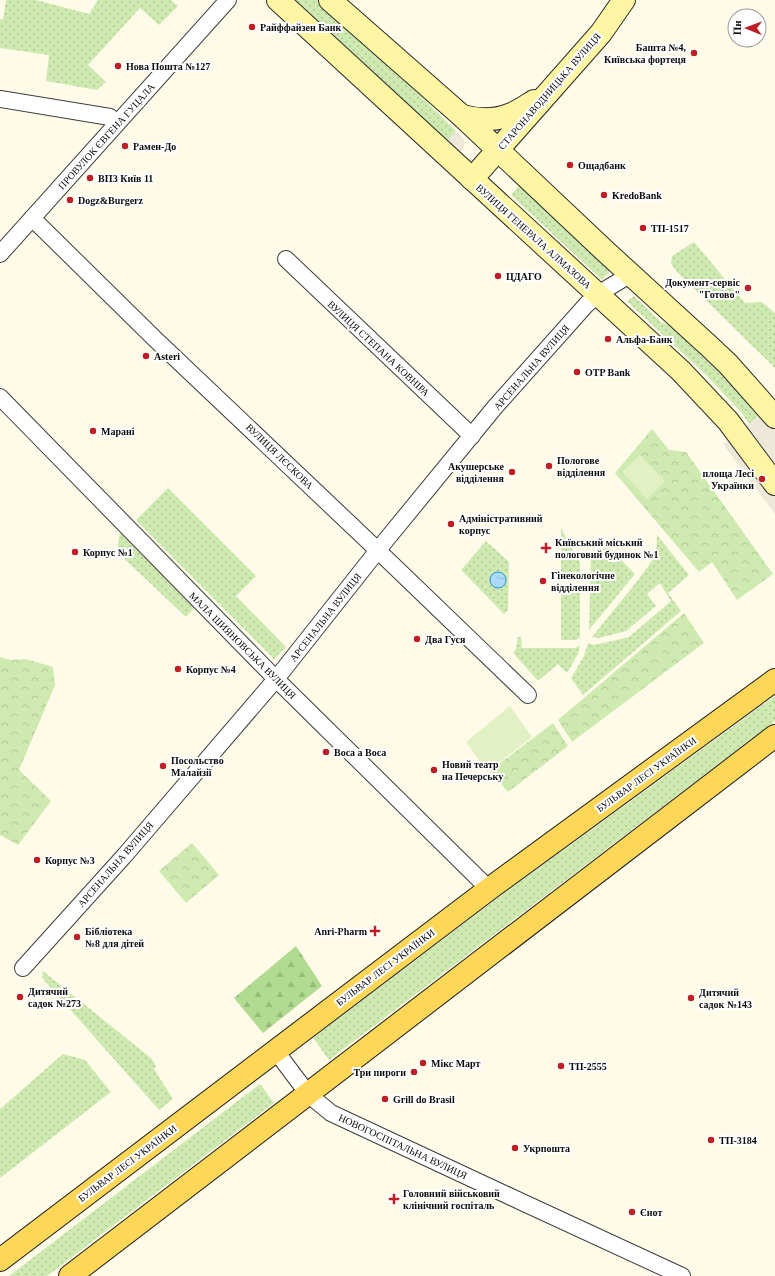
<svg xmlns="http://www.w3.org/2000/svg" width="775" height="1276" font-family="'Times New Roman',serif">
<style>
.grass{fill:url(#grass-dots)}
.forest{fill:url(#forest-firs)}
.park{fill:url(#park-crowns)}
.pitch{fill:#e1f1c3}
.plaza{fill:#eee8d9}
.water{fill:url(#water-ripples);stroke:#2f90d2}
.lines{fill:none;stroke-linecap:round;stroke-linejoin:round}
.minor-casing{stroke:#3e3e3e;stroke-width:18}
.secondary-casing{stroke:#2d2d2d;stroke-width:24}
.primary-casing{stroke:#1c1c1c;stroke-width:24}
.minor{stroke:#fff;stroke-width:16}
.secondary{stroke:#fff5a3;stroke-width:22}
.primary{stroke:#fed759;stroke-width:22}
.poi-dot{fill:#bf1e25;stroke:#fff;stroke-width:1.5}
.labels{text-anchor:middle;stroke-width:4;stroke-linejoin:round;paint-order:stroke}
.poi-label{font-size:10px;font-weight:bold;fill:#0b0b0b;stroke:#fff;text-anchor:start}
.street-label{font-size:10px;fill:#0b0b0b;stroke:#fff}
</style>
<defs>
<pattern id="grass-dots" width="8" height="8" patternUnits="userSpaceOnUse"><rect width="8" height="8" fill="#ceeab1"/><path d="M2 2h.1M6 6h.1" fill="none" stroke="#b0c797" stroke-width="1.8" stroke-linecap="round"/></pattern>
<pattern id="forest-firs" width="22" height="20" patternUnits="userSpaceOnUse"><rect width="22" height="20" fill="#b1db90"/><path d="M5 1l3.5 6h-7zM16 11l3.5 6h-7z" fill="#97bb7b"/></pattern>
<pattern id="park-crowns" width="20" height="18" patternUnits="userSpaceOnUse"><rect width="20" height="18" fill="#ceeab1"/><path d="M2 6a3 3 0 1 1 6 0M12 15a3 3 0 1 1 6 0" fill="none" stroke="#b0c797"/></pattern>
<pattern id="water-ripples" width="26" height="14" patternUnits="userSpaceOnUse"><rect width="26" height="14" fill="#abdbf8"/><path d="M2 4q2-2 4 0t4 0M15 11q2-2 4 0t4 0" fill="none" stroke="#92bbd3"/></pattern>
</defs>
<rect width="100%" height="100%" fill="#fffbe8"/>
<g class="grass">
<polygon points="6,0 36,0 89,14 98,0 171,0 178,6 159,25 140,8 88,65 106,82 97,90 46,81 49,55 0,48 0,19 3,19"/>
<polygon points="290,0 318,0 384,59 456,131 444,144"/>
<polygon points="520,185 611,270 602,280 511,195"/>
<polygon points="694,242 745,303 762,302 775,313 775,368 676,271 671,263 672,256"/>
<polygon points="634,296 662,323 675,326 762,413 749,424 742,413 706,375 627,301"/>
<polygon points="168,488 256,576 236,596 286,647 274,659 136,520"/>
<polygon points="561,528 580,563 580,576 561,576"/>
<polygon points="120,531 196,606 186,617 117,552"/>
<polygon points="657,535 689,575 668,593 681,611 583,695 571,678 584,656 588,643 593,645 604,643 629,637 671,601 660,583 647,594 656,606 626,631 599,638 592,637 639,579 656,555"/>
<polygon points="486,541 509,562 508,610 504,614 461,570"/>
<polygon points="608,546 635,574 589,630 591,557"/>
<polygon points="561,591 580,591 580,637 576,640 561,640"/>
<polygon points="518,637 521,637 522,648 575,648 580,645 578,654 567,673 558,664 538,681 513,653 516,649"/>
<polygon points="775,696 775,721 329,1060 313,1038 499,897"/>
<polygon points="43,971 152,1059 156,1066 154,1069 173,1099 159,1110 44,980 42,977"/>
<polygon points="63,1054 85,1060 111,1092 0,1178 0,1109"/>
<polygon points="260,1084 274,1103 47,1276 9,1276"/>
</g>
<polygon class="forest" points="296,946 322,986 263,1033 234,998"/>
<g class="park">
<polygon points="652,429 669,450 686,452 773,574 737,600 712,562 699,572 615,473"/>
<polygon points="684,613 704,643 572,742 558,720"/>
<polygon points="0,657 11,660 26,659 53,667 55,685 19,770 51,801 18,845 0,835"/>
<polygon points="553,723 568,746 508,792 490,771"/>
<polygon points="192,843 219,875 186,903 159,871"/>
</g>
<g class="pitch">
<polygon points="640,455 665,481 647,499 622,472"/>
<polygon points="510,706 532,737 487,772 466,742"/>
</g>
<g class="plaza">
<polygon points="456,131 463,138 465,144 462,151 454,154 444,144"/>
<polygon points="775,404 775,514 723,444"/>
</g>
<circle class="water" cx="498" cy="580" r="8"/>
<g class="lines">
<defs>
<g id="minor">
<polyline points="0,99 110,117 117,123"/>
<polyline points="32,218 155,339 369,542 528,695"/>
<polyline points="0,254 228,0"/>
<polyline points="286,259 472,436"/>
<polyline points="0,397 276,679 489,889"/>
<polyline points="23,968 125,855 276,679 386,540 495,407 586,305 598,294 631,274"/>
<polyline points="275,1050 308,1094 331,1113 524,1203 682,1276"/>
</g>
<g id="secondary">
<polyline points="278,0 681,371 728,421 775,484"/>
<polyline points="330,0 462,116 605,251 709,346 728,364 775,417"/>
<path d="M 462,116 C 477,120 494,121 509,115 C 518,112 526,106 534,101"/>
<polyline points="472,179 601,33 624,0"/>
</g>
<g id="primary">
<polyline points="0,1260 489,889 775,680"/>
<polyline points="70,1276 775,736"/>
</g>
</defs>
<use href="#minor" class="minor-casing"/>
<use href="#secondary" class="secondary-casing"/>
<use href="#primary" class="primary-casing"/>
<use href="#minor" class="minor"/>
<use href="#secondary" class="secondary"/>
<use href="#primary" class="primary"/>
</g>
<g class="poi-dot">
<circle cx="252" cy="27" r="4"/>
<circle cx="694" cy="53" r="4"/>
<circle cx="118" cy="66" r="4"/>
<circle cx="125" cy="146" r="4"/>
<circle cx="570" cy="165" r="4"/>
<circle cx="90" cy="178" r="4"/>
<circle cx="604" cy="195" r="4"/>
<circle cx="70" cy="200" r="4"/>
<circle cx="643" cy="228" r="4"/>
<circle cx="498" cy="276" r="4"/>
<circle cx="748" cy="288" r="4"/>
<circle cx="608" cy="339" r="4"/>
<circle cx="146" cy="356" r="4"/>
<circle cx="577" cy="372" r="4"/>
<circle cx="93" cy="431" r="4"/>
<circle cx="549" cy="466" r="4"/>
<circle cx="512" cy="472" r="4"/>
<circle cx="762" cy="479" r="4"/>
<circle cx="451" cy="524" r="4"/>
<path d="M544 542h4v4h4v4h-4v4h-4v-4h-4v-4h4z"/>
<circle cx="75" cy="552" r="4"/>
<circle cx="543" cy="581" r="4"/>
<circle cx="417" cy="639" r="4"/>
<circle cx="178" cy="669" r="4"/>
<circle cx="326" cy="752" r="4"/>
<circle cx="163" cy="766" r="4"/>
<circle cx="434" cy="770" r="4"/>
<circle cx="37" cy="860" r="4"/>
<path d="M373 925h4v4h4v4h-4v4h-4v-4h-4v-4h4z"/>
<circle cx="77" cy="937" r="4"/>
<circle cx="20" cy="997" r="4"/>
<circle cx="691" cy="998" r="4"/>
<circle cx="423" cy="1063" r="4"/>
<circle cx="561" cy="1066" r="4"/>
<circle cx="414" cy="1072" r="4"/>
<circle cx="385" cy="1099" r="4"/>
<circle cx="711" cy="1140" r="4"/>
<circle cx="515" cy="1148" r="4"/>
<path d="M392 1193h4v4h4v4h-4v4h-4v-4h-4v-4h4z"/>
<circle cx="632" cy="1212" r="4"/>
</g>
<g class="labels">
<g class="poi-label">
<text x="260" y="31">Райффайзен Банк</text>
<text x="686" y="51" text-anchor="end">Башта №4,<tspan x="686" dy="12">Київська фортеця</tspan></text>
<text x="126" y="70">Нова Пошта №127</text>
<text x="133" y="150">Рамен-До</text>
<text x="578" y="169">Ощадбанк</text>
<text x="98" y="182">ВПЗ Київ 11</text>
<text x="612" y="199">KredoBank</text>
<text x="78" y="204">Dogz&amp;Burgerz</text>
<text x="651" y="232">ТП-1517</text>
<text x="506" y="280">ЦДАГО</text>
<text x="740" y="286" text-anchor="end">Документ-сервіс<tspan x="740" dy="12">"Готово"</tspan></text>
<text x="616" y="343">Альфа-Банк</text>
<text x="154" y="360">Asteri</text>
<text x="585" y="376">OTP Bank</text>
<text x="101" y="435">Марані</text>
<text x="557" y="464">Пологове<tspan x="557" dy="12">відділення</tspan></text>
<text x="504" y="470" text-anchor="end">Акушерське<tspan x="504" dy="12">відділення</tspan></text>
<text x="754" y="477" text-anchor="end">площа Лесі<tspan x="754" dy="12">Українки</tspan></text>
<text x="459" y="522">Адміністративний<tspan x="459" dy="12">корпус</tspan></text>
<text x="555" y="546">Київський міський<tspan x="555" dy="12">пологовий будинок №1</tspan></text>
<text x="83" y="556">Корпус №1</text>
<text x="551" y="579">Гінекологічне<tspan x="551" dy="12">відділення</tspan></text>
<text x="425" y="643">Два Гуся</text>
<text x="186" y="673">Корпус №4</text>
<text x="334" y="756">Boca a Boca</text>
<text x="171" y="764">Посольство<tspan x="171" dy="12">Малайзії</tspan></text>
<text x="442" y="768">Новий театр<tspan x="442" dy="12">на Печерську</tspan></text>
<text x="45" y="864">Корпус №3</text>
<text x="85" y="935">Бібліотека<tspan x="85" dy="12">№8 для дітей</tspan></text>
<text x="367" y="935" text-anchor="end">Anri-Pharm</text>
<text x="28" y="995">Дитячий<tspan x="28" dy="12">садок №273</tspan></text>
<text x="699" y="996">Дитячий<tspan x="699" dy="12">садок №143</tspan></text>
<text x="431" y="1067">Мікс Март</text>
<text x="569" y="1070">ТП-2555</text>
<text x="406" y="1076" text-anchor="end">Три пироги</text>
<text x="393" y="1103">Grill do Brasil</text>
<text x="719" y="1144">ТП-3184</text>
<text x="523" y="1152">Укрпошта</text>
<text x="403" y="1197">Головний військовий<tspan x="403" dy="12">клінічний госпіталь</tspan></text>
<text x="640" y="1216">Єнот</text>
</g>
<g class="street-label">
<text transform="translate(549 91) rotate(-49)" y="4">СТАРОНАВОДНИЦЬКА ВУЛИЦЯ</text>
<text transform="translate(106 136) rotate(-48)" y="4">ПРОВУЛОК ЄВГЕНА ГУЦАЛА</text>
<text transform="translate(534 236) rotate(42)" y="4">ВУЛИЦЯ ГЕНЕРАЛА АЛМАЗОВА</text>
<text transform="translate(379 348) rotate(43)" y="4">ВУЛИЦЯ СТЕПАНА КОВНІРА</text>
<text transform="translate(531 367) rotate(-49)" y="4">АРСЕНАЛЬНА ВУЛИЦЯ</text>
<text transform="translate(280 456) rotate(44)" y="4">ВУЛИЦЯ ЛЄСКОВА</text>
<text transform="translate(325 617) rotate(-52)" y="4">АРСЕНАЛЬНА ВУЛИЦЯ</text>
<text transform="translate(243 645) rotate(45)" y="4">МАЛА ШИЯНОВСЬКА ВУЛИЦЯ</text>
<text transform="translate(646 774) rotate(-36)" y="4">БУЛЬВАР ЛЕСІ УКРАЇНКИ</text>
<text transform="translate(115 864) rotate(-49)" y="4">АРСЕНАЛЬНА ВУЛИЦЯ</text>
<text transform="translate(385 967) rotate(-37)" y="4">БУЛЬВАР ЛЕСІ УКРАЇНКИ</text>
<text transform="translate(403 1146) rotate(25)" y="4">НОВОГОСПІТАЛЬНА ВУЛИЦЯ</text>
<text transform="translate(127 1163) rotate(-37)" y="4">БУЛЬВАР ЛЕСІ УКРАЇНКИ</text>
</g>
</g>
<g transform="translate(747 28) rotate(271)"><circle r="19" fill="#ffffff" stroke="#9d9d9d"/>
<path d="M0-3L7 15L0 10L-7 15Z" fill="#bf1e25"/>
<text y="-6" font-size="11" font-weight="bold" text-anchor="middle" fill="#0b0b0b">Пн</text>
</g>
</svg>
